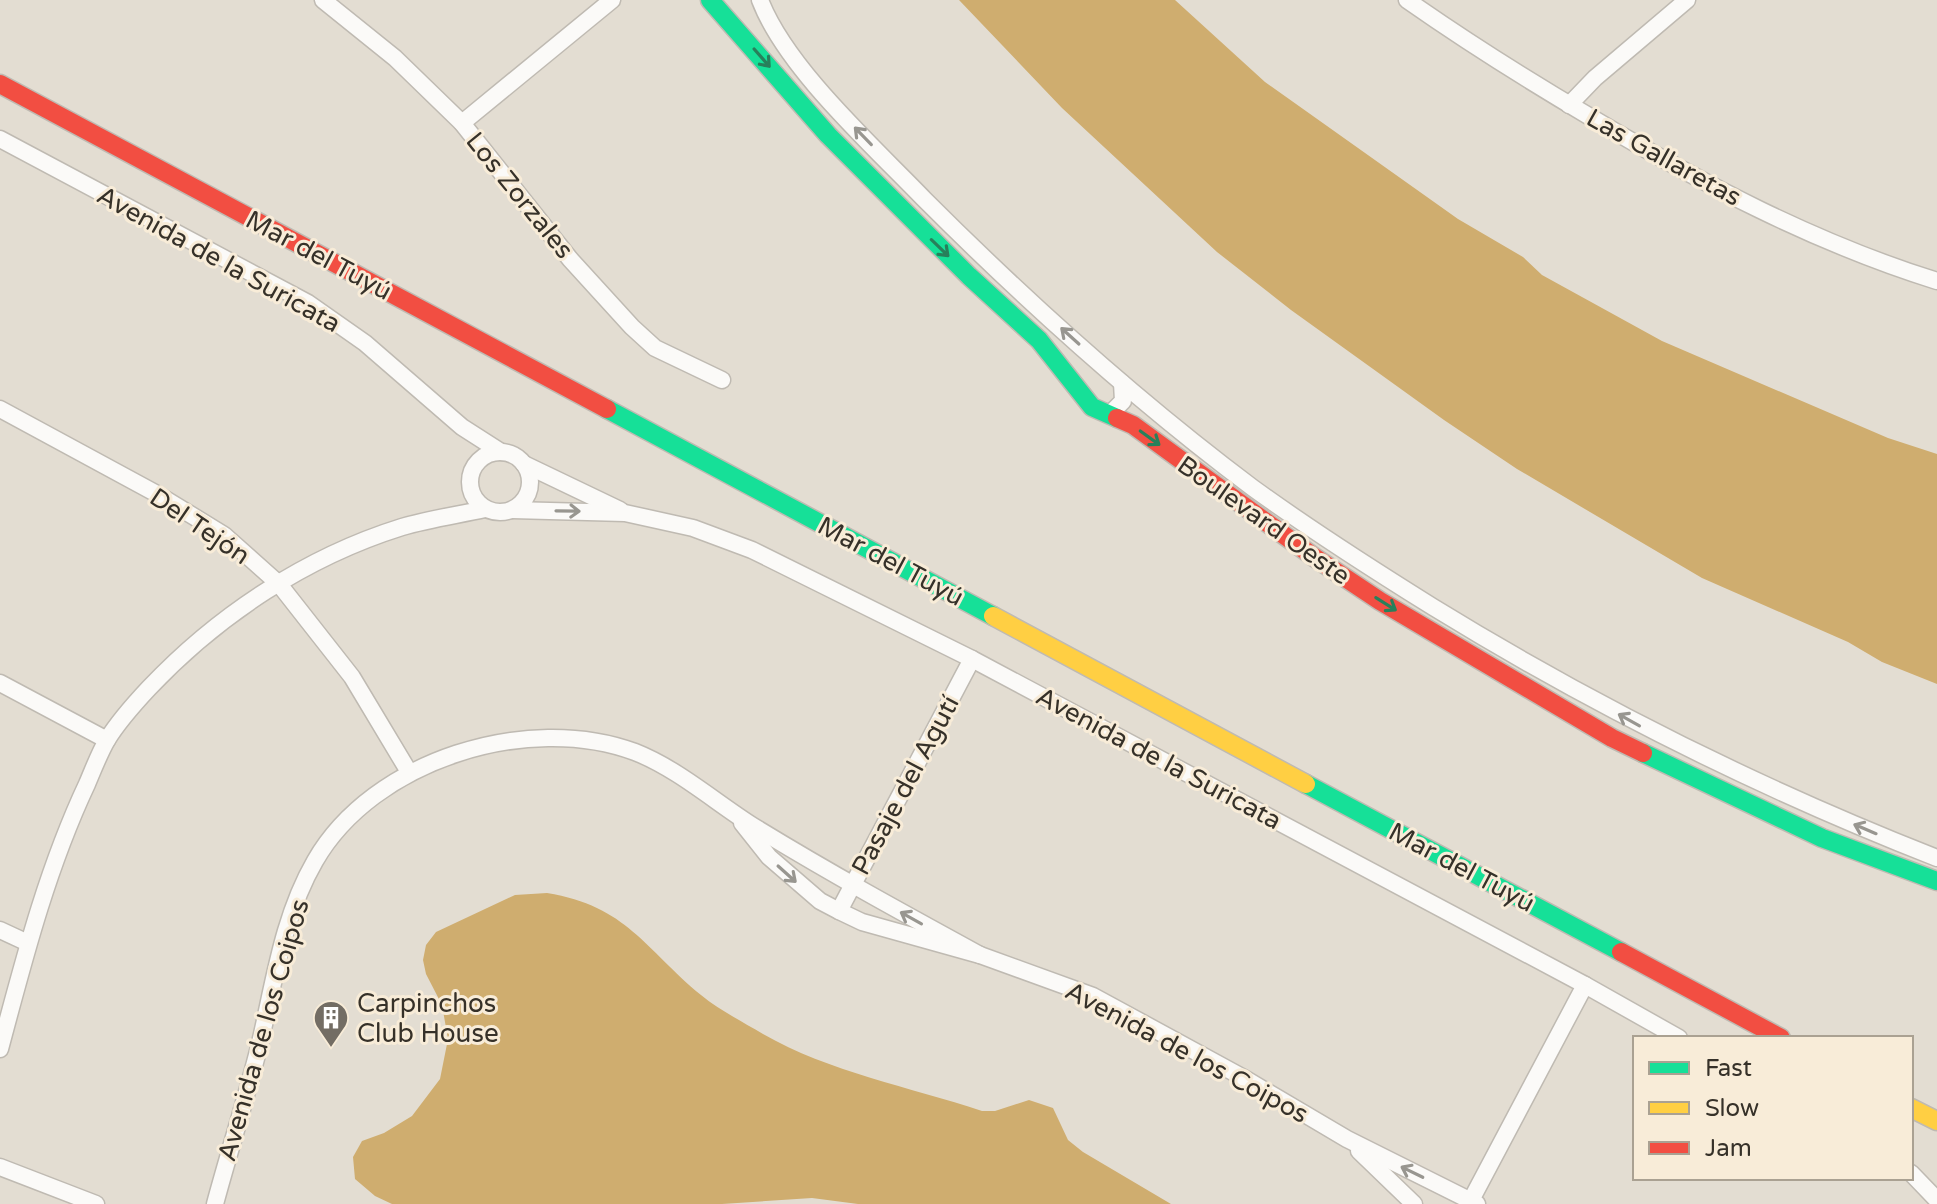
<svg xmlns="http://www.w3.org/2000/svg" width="1937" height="1204" font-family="'Varela Round',sans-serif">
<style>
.water{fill:#cfad6f}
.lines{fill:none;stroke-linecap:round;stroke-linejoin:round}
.street-casing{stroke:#bfbab2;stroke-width:19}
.fast-casing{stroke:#bfbab2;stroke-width:21}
.slow-casing{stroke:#bfbab2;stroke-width:21}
.jam-casing{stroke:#bfbab2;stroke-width:21}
.street{stroke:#fbfaf8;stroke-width:16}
.fast{stroke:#16e098;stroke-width:18}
.slow{stroke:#ffcf43;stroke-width:18}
.jam{stroke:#f24e42;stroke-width:18}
.oneway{stroke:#28805b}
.oneway2{stroke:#989690}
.labels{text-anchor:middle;stroke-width:6;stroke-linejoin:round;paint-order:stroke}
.street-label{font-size:26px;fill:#363129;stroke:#f8ecd8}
.poi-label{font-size:26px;fill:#363129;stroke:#f8ecd8;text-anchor:start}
</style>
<rect width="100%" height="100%" fill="#e3ddd2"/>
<g class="water">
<polygon points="959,0 1175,0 1265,82 1458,219 1523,257 1542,275 1662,341 1888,438 1937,454 1937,684 1882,662 1848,642 1702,578 1517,469 1444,420 1291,310 1217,252 1062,108"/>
<path d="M 547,893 C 627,906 645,949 701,995 C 719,1010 743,1022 763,1034 C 829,1072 910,1087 982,1111 L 995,1111 L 1029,1100 L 1053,1108 L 1068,1140 L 1083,1152 L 1171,1204 L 858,1204 L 812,1198 L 722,1204 L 392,1204 L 375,1196 L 355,1179 L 353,1157 L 362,1141 L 384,1133 L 412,1116 L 440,1079 L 448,1039 L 442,1005 L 426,974 L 423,960 L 426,945 L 436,932 L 515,895 Z"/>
</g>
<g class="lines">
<defs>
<g id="street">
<polyline points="323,0 395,58 462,123 570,259 632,327 655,348 722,380"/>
<path d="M 760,0 C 786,68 873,146 924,199 C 1027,302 1137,401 1253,488 C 1311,530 1372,569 1433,607 C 1594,706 1761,789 1937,858"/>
<path d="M 1407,0 C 1467,42 1529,81 1592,118 C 1701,183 1815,243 1937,281"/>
<polyline points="1569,105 1595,78 1687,0"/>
<polyline points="462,123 612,0"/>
<polyline points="0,139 308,303 365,343 462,427 501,452"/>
<polyline points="0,409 157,494 224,535 279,584 352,677 409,772"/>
<polyline points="1110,414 1123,401 1122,383"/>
<circle cx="500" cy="482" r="30"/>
<polyline points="524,464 620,510"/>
<polyline points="512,510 625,513 693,528 752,550 972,659 1585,985 1679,1038"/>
<polyline points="0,683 107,740"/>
<polyline points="742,823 769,857 820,901 839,911 862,922 980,955 1093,996 1242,1077 1347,1139 1477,1204"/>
<polyline points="839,911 972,659"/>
<polyline points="0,930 28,943"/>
<path d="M 0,1049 C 24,959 47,869 87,784 C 93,770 99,754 107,740 C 118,722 134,704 149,688 C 218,615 306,557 402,527 C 429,519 458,515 485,509"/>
<polyline points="1359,1151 1414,1204"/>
<polyline points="0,1167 96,1204"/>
<polyline points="1911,1173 1937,1200"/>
<path d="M 215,1204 C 229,1152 246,1099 259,1047 C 274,984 282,918 315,861 C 373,760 528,712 635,752 C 678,769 715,802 753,826 C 828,872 903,913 980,955"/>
<polyline points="1469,1204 1585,985"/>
</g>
<g id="fast">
<polyline points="710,0 828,135 969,276 1039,340 1092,407 1117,418"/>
<polyline points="607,409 993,616"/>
<polyline points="1643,753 1822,838 1937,881"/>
<polyline points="1306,784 1621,952"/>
</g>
<g id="slow">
<polyline points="993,616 1306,784"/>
<polyline points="1911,1108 1937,1121"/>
</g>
<g id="jam">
<polyline points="0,84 607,409"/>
<polyline points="1117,418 1133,425 1314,557 1380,601 1612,738 1643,753"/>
<polyline points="1621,952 1781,1038"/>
</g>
</defs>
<use href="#street" class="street-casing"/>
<use href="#fast" class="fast-casing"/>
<use href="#slow" class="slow-casing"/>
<use href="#jam" class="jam-casing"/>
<use href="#street" class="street"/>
<use href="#fast" class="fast"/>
<use href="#slow" class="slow"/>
<use href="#jam" class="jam"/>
</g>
<defs><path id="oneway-shaft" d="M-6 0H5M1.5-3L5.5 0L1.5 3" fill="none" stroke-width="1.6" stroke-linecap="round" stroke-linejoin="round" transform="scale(2)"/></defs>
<g class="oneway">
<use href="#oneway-shaft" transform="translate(762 58) rotate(49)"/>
<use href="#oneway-shaft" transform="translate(940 248) rotate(44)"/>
<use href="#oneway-shaft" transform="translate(1150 438) rotate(36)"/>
<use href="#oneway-shaft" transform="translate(1386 604) rotate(32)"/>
</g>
<g class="oneway2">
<use href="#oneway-shaft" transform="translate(863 136) rotate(-134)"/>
<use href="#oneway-shaft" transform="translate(1070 336) rotate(-138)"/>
<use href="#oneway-shaft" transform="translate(568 511) rotate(1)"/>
<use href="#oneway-shaft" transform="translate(1629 720) rotate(-151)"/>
<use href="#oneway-shaft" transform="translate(1865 829) rotate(-157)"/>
<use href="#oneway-shaft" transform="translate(787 874) rotate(42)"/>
<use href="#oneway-shaft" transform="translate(911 918) rotate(-151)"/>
<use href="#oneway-shaft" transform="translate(1412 1172) rotate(-154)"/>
</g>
<defs>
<symbol id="building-pin" viewBox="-11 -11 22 30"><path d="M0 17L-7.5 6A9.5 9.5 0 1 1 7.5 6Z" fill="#736d64" stroke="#f8ecd8"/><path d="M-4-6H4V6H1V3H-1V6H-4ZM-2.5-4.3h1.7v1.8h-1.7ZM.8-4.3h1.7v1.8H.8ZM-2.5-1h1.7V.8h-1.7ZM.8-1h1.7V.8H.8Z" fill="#fff"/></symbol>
</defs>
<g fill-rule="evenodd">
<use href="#building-pin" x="311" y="998" width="40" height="54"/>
</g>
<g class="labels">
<g class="street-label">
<text transform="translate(1664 157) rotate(29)" y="9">Las Gallaretas</text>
<text transform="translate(520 195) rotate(51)" y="9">Los Zorzales</text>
<text transform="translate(319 255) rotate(28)" y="9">Mar del Tuyú</text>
<text transform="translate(219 259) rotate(29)" y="9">Avenida de la Suricata</text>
<text transform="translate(1264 520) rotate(35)" y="9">Boulevard Oeste</text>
<text transform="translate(200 526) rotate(34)" y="9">Del Tejón</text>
<text transform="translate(891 561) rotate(28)" y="9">Mar del Tuyú</text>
<text transform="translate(1159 758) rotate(28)" y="9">Avenida de la Suricata</text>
<text transform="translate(905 785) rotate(-62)" y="9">Pasaje del Agutí</text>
<text transform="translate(1462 867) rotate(28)" y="9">Mar del Tuyú</text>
<text transform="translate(263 1030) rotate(-74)" y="9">Avenida de los Coipos</text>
<text transform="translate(1187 1052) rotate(28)" y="9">Avenida de los Coipos</text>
</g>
<g class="poi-label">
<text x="357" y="1012">Carpinchos<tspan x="357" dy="30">Club House</tspan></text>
</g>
</g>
<rect x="1633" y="1036" width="280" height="144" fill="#f8ecd8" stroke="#aaa192" stroke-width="2"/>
<rect x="1649" y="1062" width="40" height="12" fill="#16e098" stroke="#aaa192" stroke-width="2"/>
<text x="1705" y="1076" font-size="24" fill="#363129">Fast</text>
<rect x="1649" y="1102" width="40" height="12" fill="#ffcf43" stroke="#aaa192" stroke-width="2"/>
<text x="1705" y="1116" font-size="24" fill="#363129">Slow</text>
<rect x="1649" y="1142" width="40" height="12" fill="#f24e42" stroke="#aaa192" stroke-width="2"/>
<text x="1705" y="1156" font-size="24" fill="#363129">Jam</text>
</svg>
